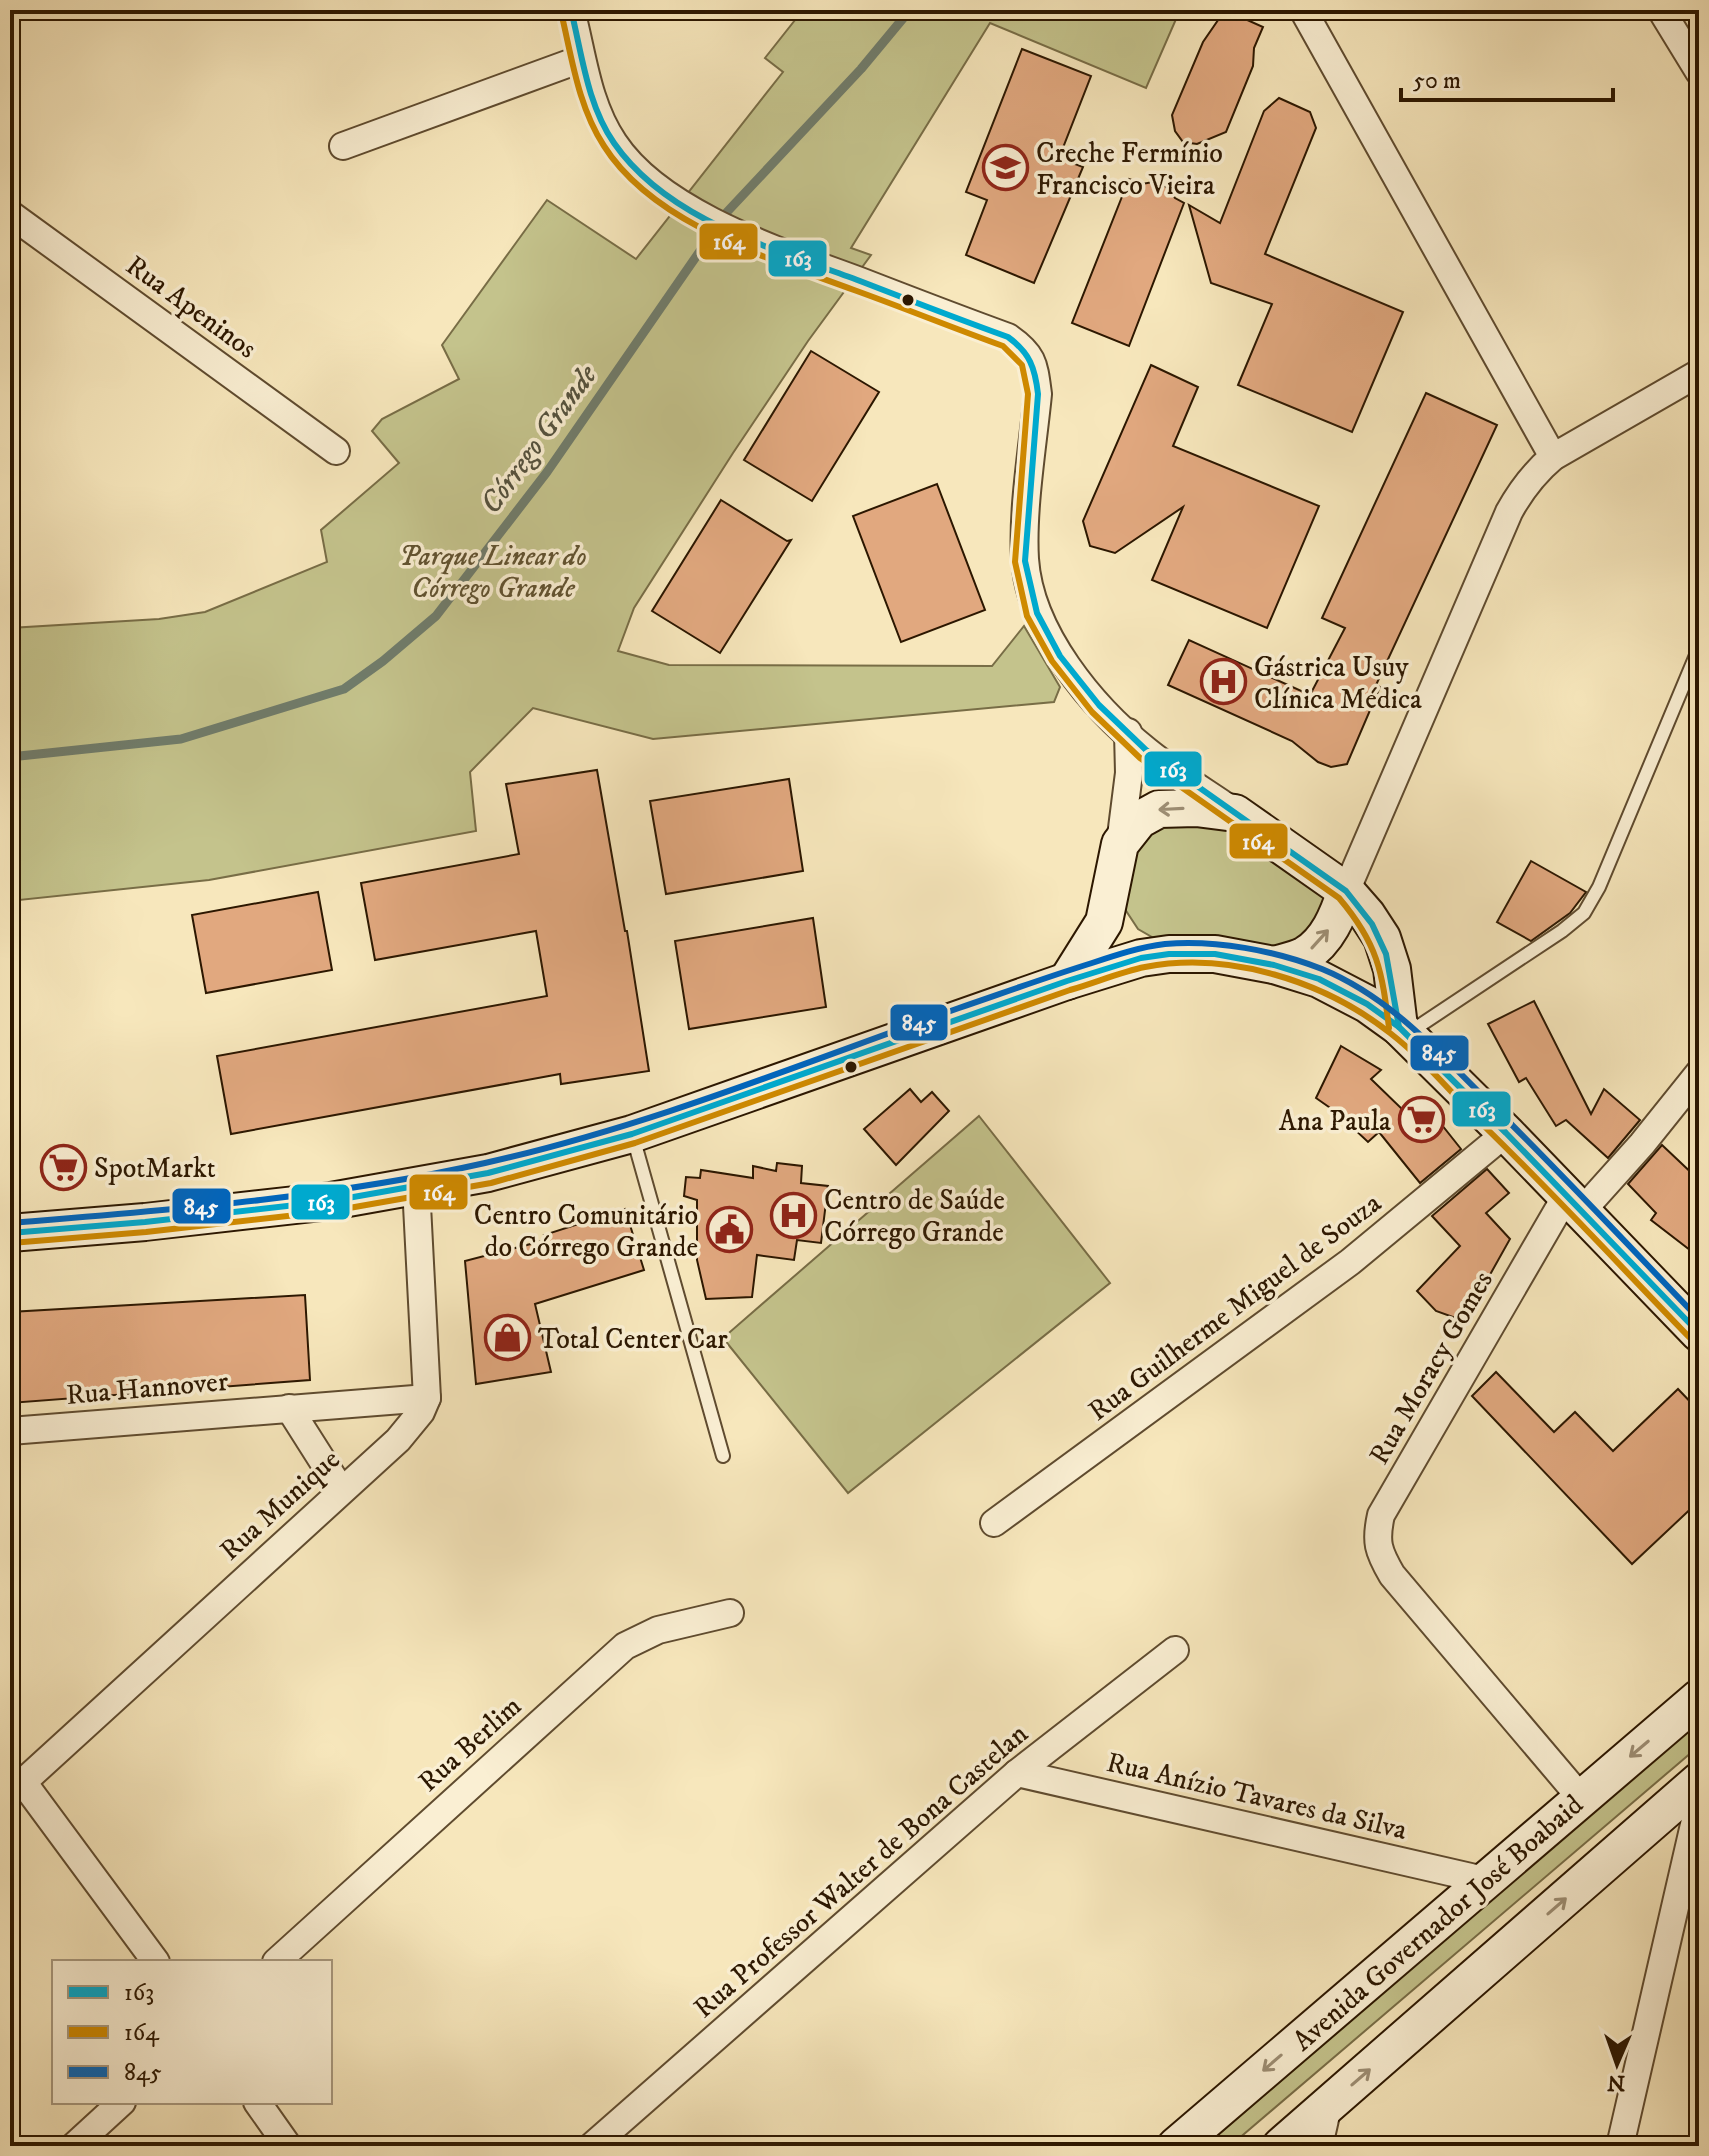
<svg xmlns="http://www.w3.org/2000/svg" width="1709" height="2156" font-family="'IM FELL DW Pica',serif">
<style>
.green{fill:#c4c38c;stroke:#786d46;stroke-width:2}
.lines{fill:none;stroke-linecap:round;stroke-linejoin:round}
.stream{stroke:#707c6b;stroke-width:9}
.building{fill:#e1a87f;stroke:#2c1700;stroke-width:2}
.lane-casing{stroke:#5f4b2f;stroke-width:16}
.street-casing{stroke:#5f4b2f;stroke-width:30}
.secondary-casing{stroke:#2c1700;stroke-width:40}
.lane{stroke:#faefd3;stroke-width:12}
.street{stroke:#faefd3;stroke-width:26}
.secondary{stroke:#faefd3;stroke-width:36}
.bus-1-casing{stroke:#faefd3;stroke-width:12}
.bus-2-casing{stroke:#faefd3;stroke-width:12}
.bus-3-casing{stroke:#faefd3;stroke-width:12}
.bus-1{stroke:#00a9ce;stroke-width:6}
.bus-2{stroke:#ce8900;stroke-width:6}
.bus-3{stroke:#0065bd;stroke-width:6}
.oneway{stroke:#9d8e74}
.bus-dot{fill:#2c1700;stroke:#faefd3;stroke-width:3}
.labels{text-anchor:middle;stroke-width:7;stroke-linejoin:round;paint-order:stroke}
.poi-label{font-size:28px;fill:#2c1700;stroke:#faefd3;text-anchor:start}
.street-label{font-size:28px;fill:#2c1700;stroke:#faefd3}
.park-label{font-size:28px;font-style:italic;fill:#615331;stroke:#faefd3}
.water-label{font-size:30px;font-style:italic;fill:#54523e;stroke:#faefd3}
.line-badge{stroke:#faefd3;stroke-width:3}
.badge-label{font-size:22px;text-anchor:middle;font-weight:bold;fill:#fff}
</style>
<rect width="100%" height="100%" fill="#f7e7bc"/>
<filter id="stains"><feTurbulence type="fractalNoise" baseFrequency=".0025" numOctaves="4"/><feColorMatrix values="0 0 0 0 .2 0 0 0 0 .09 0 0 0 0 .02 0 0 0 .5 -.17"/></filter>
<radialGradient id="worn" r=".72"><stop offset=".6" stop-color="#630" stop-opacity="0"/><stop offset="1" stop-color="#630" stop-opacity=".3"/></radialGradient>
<g class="green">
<polygon points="803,10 1180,10 1146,88 990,23 851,248 871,255 808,341 733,453 634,608 618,651 669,665 992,666 1024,626 1060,687 1054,702 653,739 533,708 470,772 476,831 209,880 10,901 10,628 159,619 205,612 327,562 321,530 399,463 372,431 382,419 459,379 442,345 547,200 636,259 783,72 765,58"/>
<polygon points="1160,819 1230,822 1336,893 1320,928 1274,958 1166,945 1138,929 1117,897 1130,848"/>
<polygon points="979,1116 1110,1283 848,1493 723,1338"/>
<polygon points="1699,1721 1699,1746 1230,2146 1205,2146"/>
</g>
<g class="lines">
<polyline class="stream" points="10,757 181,739 344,689 383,661 436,616 547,472 727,212 861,69 910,10"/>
</g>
<g class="building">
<polygon points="1225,10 1263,27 1254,48 1253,66 1226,132 1197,144 1183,142 1175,131 1172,115 1203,42"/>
<polygon points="1022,49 1091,76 1059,158 1083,167 1034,283 966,255 987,200 966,192"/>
<polygon points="1279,98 1310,112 1316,128 1265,254 1403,312 1352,432 1238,385 1272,304 1211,283 1189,205 1220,223 1264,111"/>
<polygon points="1129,179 1142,184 1153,182 1165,186 1175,198 1184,203 1129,346 1072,323"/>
<polygon points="811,351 879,392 812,501 744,460"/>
<polygon points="1151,365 1198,387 1173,446 1319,506 1267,628 1152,580 1183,507 1115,553 1090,546 1083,521"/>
<polygon points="1426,393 1497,425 1376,685 1380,687 1347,764 1331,767 1318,762 1292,741 1168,685 1189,640 1310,695 1345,628 1322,618"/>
<polygon points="937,484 985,610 901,642 853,516"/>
<polygon points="721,500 787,541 791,540 720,653 652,611"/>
<polygon points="597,770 625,931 627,931 649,1071 561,1084 560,1074 231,1134 217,1056 547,996 536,931 375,960 361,883 519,854 506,784"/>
<polygon points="789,779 803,871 666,894 650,801"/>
<polygon points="1531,861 1586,892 1570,913 1531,941 1497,922"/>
<polygon points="318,892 332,970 206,993 192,915"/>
<polygon points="813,918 826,1007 689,1029 675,941"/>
<polygon points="1534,1001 1591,1114 1604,1089 1640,1120 1608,1158 1566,1120 1556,1126 1526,1078 1519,1082 1488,1024"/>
<polygon points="1341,1046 1381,1070 1371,1079 1406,1113 1422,1100 1461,1149 1420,1183 1379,1132 1368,1142 1336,1112 1316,1098"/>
<polygon points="910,1089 921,1102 932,1092 949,1111 896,1165 864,1129"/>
<polygon points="1662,1145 1699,1180 1699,1257 1651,1220 1656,1213 1628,1184"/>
<polygon points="777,1163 802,1166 801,1183 828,1186 821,1243 797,1240 794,1260 757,1255 752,1297 706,1299 697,1260 697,1200 684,1196 686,1177 700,1178 701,1170 753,1178 753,1166 776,1171"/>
<polygon points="1487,1169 1509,1193 1486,1213 1510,1239 1464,1321 1436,1311 1417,1291 1460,1246 1432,1216"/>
<polygon points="625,1209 644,1270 535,1304 551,1372 476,1384 465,1261 546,1240 544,1235"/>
<polygon points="305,1295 310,1380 10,1403 10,1312"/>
<polygon points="1496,1372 1554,1432 1575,1412 1613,1451 1678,1389 1699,1411 1699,1501 1632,1564 1472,1396"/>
</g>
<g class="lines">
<defs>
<g id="lane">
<polyline points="1410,1032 1562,931 1584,913 1599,887 1699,648"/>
<polyline points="633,1137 723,1456"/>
</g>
<g id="street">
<path d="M 571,10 C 583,55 587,103 614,143 C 661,214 782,252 860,281 C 909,300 958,319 1008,337 C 1034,355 1034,364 1038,394 C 1033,445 1022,509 1025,559 C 1030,633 1092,707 1147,751 C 1174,773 1204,791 1233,811"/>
<polyline points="1303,10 1553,457"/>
<polyline points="1661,10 1699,72"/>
<polyline points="343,146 581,59"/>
<polyline points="10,214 336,451"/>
<polyline points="1120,844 1129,773 1128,732"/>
<path d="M 1346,891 L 1509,512 C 1521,490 1534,473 1553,457 L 1699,373"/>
<path d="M 1566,1196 L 1381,1515 C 1375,1542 1378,1551 1392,1575 L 1581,1798"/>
<polyline points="1581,1212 1642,1144 1699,1073"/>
<polyline points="289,1408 341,1490"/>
<polyline points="10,1431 427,1398"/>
<polyline points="994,1523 1350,1262 1506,1133"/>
<polyline points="1017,1773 1484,1880"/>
<polyline points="23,1782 156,1962"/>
<polyline points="10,1794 398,1440 421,1412 427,1398 416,1186"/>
<polyline points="276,1962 625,1646 658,1630 730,1613"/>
<polyline points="257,2102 288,2146"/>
<polyline points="74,2146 122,2102"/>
<polyline points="592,2146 1017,1773 1175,1650"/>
<polyline points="1319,2146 1328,2106"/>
<polyline points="1620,2146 1699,1803"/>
</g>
<g id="secondary">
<path d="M 1274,965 C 1284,962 1296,960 1305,955 C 1328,941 1338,915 1346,891"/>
<polyline points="1067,981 1104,922 1120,844 1139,820 1159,809 1196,808 1235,813 1346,891 1367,915 1382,938 1392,969 1399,1027"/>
<polyline points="10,1233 145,1222 331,1201 488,1173 632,1134 1067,981 1141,958 1169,954 1215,954 1274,965 1319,979 1367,1004 1399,1027 1506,1133 1699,1333"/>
<polyline points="1176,2146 1699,1698"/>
<polyline points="1281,2146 1699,1781"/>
</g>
</defs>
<use href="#lane" class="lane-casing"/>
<use href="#street" class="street-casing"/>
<use href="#secondary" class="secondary-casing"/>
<use href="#lane" class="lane"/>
<use href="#street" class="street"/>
<use href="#secondary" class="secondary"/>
<defs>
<g id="bus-1">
<path d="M 571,10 C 582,54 587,104 614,143 C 668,221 775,249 860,281 C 909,300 958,319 1008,337 C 1030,353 1035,368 1038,394 L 1025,561 L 1037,613 L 1060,656 L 1099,705 L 1146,750 L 1346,891 L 1372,924 L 1386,954 L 1399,1027"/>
<polyline points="10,1233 145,1222 331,1201 488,1173 632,1134 1067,981 1141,958 1169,954 1215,954 1274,965 1319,979 1367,1004 1399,1027 1506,1133 1699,1333"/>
</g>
<g id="bus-2">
<path d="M 561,12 C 572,58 578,106 604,146 C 654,225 771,259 854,290 C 904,308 953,328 1003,346 L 1022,365 L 1028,394 L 1015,562 L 1027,616 L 1052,661 L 1092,712 L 1140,758 L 1339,898 C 1378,944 1382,971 1389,1028"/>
<path d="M 11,1243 L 146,1232 L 332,1211 L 491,1183 L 635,1143 L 1070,990 C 1095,983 1120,972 1145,967 C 1229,951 1324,981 1390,1033 C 1425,1060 1454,1096 1485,1127 C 1556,1196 1623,1269 1692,1340"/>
</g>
<path id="bus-3" d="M 10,1223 C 169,1210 330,1198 485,1163 C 647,1127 803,1063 959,1008 C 1003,993 1047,977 1092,963 C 1116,955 1140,947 1165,944 C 1216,940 1274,950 1322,969 C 1390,997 1438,1052 1490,1103 C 1561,1173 1629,1246 1699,1319"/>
</defs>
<use href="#bus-1" class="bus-1-casing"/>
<use href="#bus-2" class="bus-2-casing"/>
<use href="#bus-3" class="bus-3-casing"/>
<use href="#bus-1" class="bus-1"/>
<use href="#bus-2" class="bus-2"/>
<use href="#bus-3" class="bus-3"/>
</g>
<defs><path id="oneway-shaft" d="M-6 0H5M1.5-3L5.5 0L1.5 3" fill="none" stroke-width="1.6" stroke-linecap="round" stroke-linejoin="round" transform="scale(2)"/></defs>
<g class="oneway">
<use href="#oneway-shaft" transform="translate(1171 809) rotate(177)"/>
<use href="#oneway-shaft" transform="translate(1320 939) rotate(-48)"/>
<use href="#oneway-shaft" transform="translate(1639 1749) rotate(140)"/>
<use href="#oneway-shaft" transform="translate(1557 1906) rotate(-41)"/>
<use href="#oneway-shaft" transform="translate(1272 2063) rotate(139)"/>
<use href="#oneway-shaft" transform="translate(1361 2077) rotate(-41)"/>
</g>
<defs>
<symbol id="school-ring" viewBox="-11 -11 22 22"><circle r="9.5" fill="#faefd3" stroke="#8f2418" stroke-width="1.5"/><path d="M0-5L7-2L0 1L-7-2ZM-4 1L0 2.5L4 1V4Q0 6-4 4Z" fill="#8f2418"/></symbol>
<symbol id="hospital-ring" viewBox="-11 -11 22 22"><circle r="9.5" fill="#faefd3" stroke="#8f2418" stroke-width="1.5"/><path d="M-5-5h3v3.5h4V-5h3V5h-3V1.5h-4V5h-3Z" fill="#8f2418"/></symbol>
<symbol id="supermarket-ring" viewBox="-11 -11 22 22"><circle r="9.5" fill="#faefd3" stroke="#8f2418" stroke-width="1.5"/><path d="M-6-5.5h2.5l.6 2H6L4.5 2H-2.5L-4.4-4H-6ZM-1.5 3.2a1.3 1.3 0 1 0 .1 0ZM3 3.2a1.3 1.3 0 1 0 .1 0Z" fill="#8f2418"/></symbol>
<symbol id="civic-ring" viewBox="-11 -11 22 22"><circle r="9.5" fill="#faefd3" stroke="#8f2418" stroke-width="1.5"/><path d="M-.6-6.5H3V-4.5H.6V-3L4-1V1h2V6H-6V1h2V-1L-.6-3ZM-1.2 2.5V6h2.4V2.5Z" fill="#8f2418"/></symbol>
<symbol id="shop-ring" viewBox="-11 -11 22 22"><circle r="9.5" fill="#faefd3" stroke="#8f2418" stroke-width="1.5"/><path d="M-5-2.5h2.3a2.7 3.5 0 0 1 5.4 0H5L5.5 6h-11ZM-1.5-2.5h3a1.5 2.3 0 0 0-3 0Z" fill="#8f2418"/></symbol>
</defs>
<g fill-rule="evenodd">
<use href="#school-ring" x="980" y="142" width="51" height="51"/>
<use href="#hospital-ring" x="1198" y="656" width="51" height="51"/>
<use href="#supermarket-ring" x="1396" y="1094" width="51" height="51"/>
<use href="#supermarket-ring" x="38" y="1142" width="51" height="51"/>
<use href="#hospital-ring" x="768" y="1190" width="51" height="51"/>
<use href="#civic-ring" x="704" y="1204" width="51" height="51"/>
<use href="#shop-ring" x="482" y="1312" width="51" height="51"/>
</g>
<g class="bus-dot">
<circle cx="908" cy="300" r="7"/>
<circle cx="851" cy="1067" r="7"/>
</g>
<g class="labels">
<g class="poi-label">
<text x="1036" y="162">Creche Fermínio<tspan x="1036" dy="32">Francisco Vieira</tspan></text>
<text x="1254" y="676">Gástrica Usuy<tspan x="1254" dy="32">Clínica Médica</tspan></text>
<text x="1391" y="1130" text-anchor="end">Ana Paula</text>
<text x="94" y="1177">SpotMarkt</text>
<text x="824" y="1209">Centro de Saúde<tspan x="824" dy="32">Córrego Grande</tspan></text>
<text x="698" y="1224" text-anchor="end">Centro Comunitário<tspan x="698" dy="32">do Córrego Grande</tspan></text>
<text x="538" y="1348">Total Center Car</text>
</g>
<g class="street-label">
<text transform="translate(192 306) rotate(36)" y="10">Rua Apeninos</text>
<text transform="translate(1234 1306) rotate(-37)" y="10">Rua Guilherme Miguel de Souza</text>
<text transform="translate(1430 1367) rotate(-60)" y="10">Rua Moracy Gomes</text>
<text transform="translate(147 1387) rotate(-5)" y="10">Rua Hannover</text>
<text transform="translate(279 1504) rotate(-42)" y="10">Rua Munique</text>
<text transform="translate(469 1743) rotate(-42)" y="10">Rua Berlim</text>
<text transform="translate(1257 1795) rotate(13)" y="10">Rua Anízio Tavares da Silva</text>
<text transform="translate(860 1870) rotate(-41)" y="10">Rua Professor Walter de Bona Castelan</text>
<text transform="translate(1437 1922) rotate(-41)" y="10">Avenida Governador José Boabaid</text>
</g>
<g class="park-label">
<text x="493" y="565">Parque Linear do<tspan x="493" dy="32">Córrego Grande</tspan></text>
</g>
<g class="water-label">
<text transform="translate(538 439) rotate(-54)" y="10">Córrego Grande</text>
</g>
</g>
<g class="line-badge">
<rect x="698" y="222" width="61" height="39" rx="8" fill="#ce8900"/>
<rect x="767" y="239" width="61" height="39" rx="8" fill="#00a9ce"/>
<rect x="1143" y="750" width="60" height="38" rx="8" fill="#00a9ce"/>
<rect x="1228" y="822" width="61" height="38" rx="8" fill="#ce8900"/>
<rect x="889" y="1003" width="60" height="39" rx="8" fill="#0065bd"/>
<rect x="1409" y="1034" width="61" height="38" rx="8" fill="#0065bd"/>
<rect x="1451" y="1090" width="61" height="38" rx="8" fill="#00a9ce"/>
<rect x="408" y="1173" width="61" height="38" rx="8" fill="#ce8900"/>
<rect x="290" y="1183" width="61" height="38" rx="8" fill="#00a9ce"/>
<rect x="171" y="1187" width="61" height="38" rx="8" fill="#0065bd"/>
</g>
<g class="badge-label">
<text x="729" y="249">164</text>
<text x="798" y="266">163</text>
<text x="1173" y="777">163</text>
<text x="1258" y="849">164</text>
<text x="919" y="1030">845</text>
<text x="1439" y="1060">845</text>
<text x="1482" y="1117">163</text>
<text x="439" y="1200">164</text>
<text x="321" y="1210">163</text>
<text x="201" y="1214">845</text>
</g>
<rect width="1709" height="2156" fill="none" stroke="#f7e7bc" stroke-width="40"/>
<rect x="12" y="12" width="1685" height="2132" fill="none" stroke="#2c1700" stroke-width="4"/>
<rect x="20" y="20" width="1669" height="2116" fill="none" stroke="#2c1700" stroke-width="2"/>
<rect x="52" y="1960" width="280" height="144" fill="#faefd3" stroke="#a8997f" stroke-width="2"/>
<rect x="68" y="1986" width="40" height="12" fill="#00a9ce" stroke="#a8997f" stroke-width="2"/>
<text x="124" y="2000" font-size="24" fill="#2c1700">163</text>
<rect x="68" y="2026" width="40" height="12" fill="#ce8900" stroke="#a8997f" stroke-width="2"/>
<text x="124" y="2040" font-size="24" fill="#2c1700">164</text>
<rect x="68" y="2066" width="40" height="12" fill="#0065bd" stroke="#a8997f" stroke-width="2"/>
<text x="124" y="2080" font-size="24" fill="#2c1700">845</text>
<g transform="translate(1617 2064) rotate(182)" stroke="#faefd3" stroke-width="6" paint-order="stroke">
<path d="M0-6L14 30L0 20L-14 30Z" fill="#2c1700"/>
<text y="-12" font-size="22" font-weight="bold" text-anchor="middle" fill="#2c1700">N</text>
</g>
<path d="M1401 88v12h212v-12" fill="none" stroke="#2c1700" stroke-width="4"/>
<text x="1413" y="88" font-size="24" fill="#2c1700" stroke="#faefd3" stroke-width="6" paint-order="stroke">50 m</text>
<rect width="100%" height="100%" filter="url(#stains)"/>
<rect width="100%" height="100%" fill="url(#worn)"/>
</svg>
